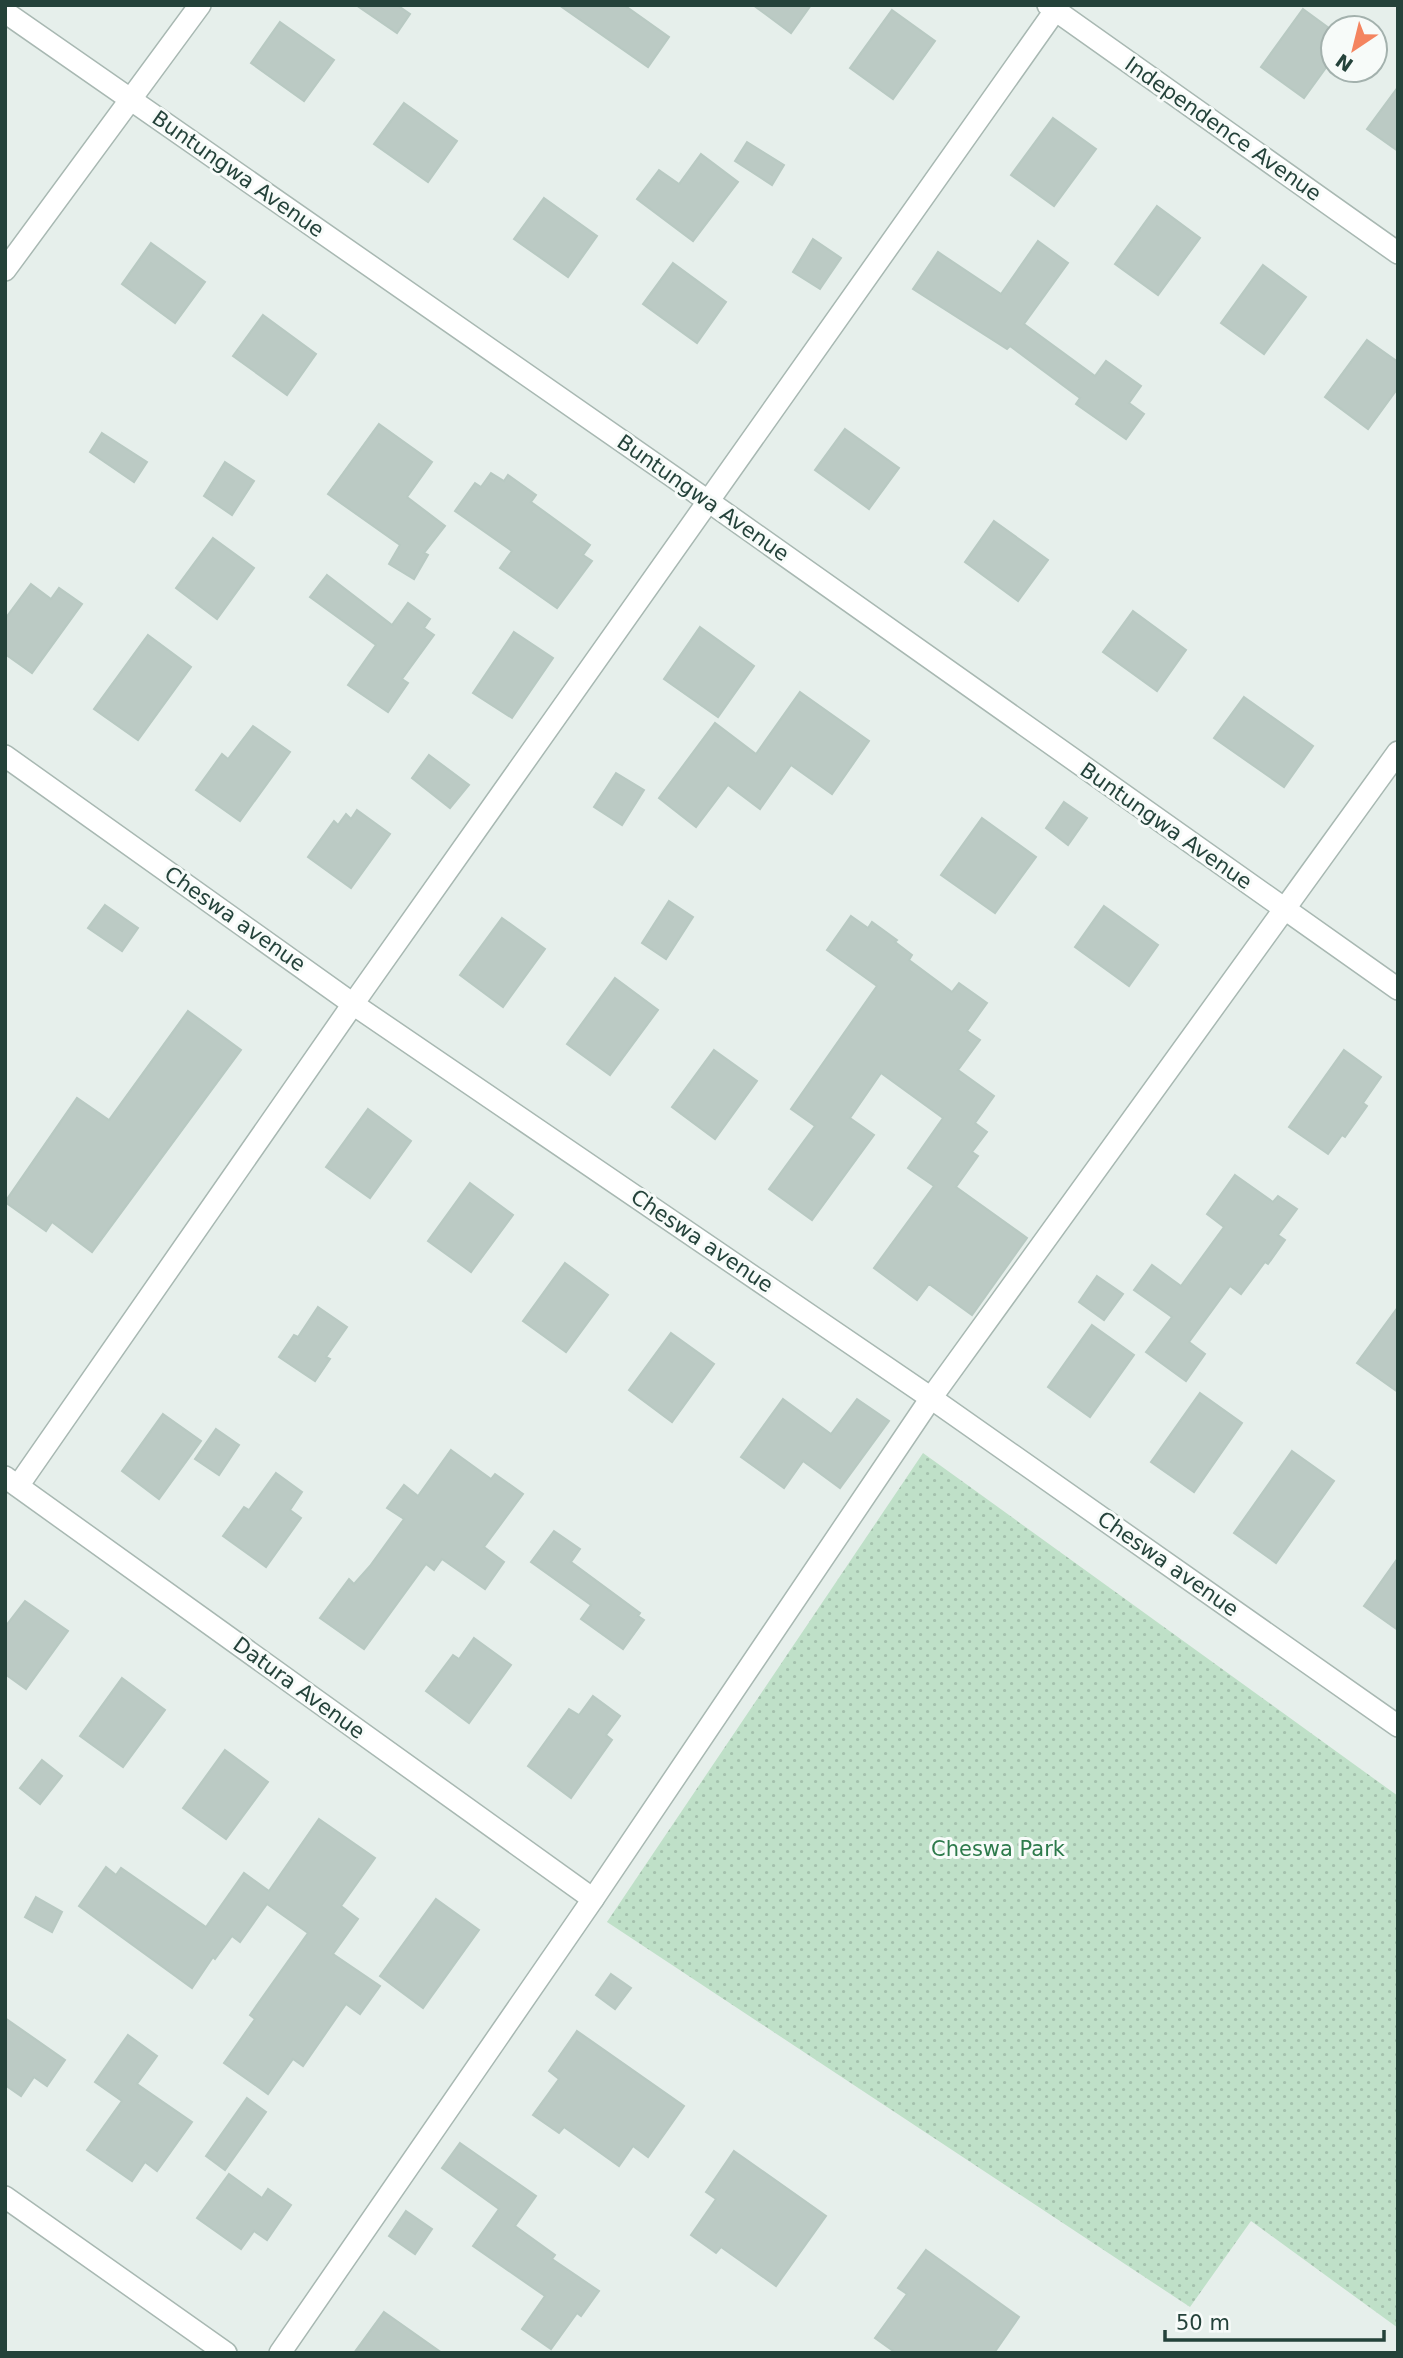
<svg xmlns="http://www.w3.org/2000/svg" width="1403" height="2358" font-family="'DejaVu Sans',sans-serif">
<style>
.park{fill:url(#park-dots)}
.building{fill:#bbcac4;stroke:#b8c9c2;stroke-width:2}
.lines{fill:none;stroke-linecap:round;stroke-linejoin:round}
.street-casing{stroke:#a8b8b2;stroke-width:24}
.street{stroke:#fff;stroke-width:21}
.labels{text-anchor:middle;stroke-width:6;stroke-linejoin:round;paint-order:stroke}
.street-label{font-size:21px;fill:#24423a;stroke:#f7fbf9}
.park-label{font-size:21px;fill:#2d7a4b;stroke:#f7fbf9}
</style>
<defs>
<pattern id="park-dots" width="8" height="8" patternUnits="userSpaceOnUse" patternTransform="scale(1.75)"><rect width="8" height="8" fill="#bfe0c8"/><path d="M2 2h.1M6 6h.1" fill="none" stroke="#a4c1ad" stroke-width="1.8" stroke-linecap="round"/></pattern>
</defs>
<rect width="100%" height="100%" fill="#e6efeb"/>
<polygon class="park" points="923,1453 1398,1796 1398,2328 1251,2221 1190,2307 607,1922"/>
<g class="building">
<polygon points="356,5 397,5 410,14 397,33"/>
<polygon points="559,5 624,5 669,37 648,67"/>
<polygon points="753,5 811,5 791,33"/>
<polygon points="1303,9 1333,31 1333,58 1304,98 1261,67"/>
<polygon points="892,10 935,41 893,99 850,68"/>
<polygon points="280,22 334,60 304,101 251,63"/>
<polygon points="1398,87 1398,151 1367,129"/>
<polygon points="404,103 457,141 428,182 374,144"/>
<polygon points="1053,118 1096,149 1054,206 1011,175"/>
<polygon points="747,142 784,165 772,185 735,161"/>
<polygon points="701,154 738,182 693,241 637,199 659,170 679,184"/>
<polygon points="544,198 597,236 568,277 514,239"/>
<polygon points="1157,206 1200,238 1158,295 1115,264"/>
<polygon points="813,239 841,258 820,289 793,272"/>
<polygon points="1038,241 1068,263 1024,324 1095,376 1106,361 1141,386 1129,403 1144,414 1126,439 1076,404 1080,398 1010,346 1007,349 913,289 938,252 1001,294"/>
<polygon points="151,243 205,282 175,323 122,284"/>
<polygon points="673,263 726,302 697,343 643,304"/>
<polygon points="1263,265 1306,297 1264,354 1221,323"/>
<polygon points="263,315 316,354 287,395 233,356"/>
<polygon points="1367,340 1398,362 1398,388 1368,429 1325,397"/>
<polygon points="379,424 432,462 407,497 445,526 424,553 428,555 414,579 389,564 400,545 328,494"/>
<polygon points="845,429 899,468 869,509 815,470"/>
<polygon points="102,433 147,462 134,482 90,452"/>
<polygon points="225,462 254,481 232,515 204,496"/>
<polygon points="491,473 504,481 508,475 536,495 531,502 590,545 583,555 592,561 557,608 500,568 512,551 455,511 475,483 481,487"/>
<polygon points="994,521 1048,560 1018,601 965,562"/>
<polygon points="213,538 254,568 217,619 176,588"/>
<polygon points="327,575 392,625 408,603 430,619 424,628 434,635 402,679 408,683 388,712 348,685 376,645 310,597"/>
<polygon points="31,584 51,599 59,588 82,604 32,673 5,654 5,619"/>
<polygon points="1133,611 1186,650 1157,691 1103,652"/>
<polygon points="700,627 754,666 718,717 664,679"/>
<polygon points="514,632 553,658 512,718 473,693"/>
<polygon points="148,635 191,667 138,740 94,709"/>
<polygon points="800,692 869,741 832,794 791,765 760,809 728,785 696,827 659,798 715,723 756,754"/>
<polygon points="1244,697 1313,746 1284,787 1214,738"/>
<polygon points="253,726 290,752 240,821 196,790 222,754 228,759"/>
<polygon points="429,755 469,785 450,808 412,778"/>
<polygon points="616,773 644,790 622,825 594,807"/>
<polygon points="1064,802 1087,818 1068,845 1046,828"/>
<polygon points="357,810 390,834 351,888 308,857 334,821 338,825 346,814 351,819"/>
<polygon points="982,818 1036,857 995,913 941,875"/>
<polygon points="669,901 693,917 666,959 642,943"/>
<polygon points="105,905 138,928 122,951 88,928"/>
<polygon points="1104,906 1158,945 1129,986 1075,947"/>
<polygon points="851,916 868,928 872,922 897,940 895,942 912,955 909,960 952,992 959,983 987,1003 967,1031 980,1040 958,1070 994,1096 975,1123 987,1132 972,1152 978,1156 956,1187 1027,1238 972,1315 929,1284 917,1300 874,1268 934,1186 908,1168 943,1118 881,1073 850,1118 874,1135 812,1220 769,1189 815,1126 791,1109 877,986 827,950"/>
<polygon points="502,918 545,949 503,1007 460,975"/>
<polygon points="615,978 658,1010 610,1075 567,1044"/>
<polygon points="188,1011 241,1050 92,1252 52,1222 46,1231 5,1202 77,1098 109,1120"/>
<polygon points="714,1050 757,1081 715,1139 672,1107"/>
<polygon points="1344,1050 1381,1077 1363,1103 1367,1106 1345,1137 1342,1135 1328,1154 1289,1127"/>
<polygon points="368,1109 411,1141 370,1198 326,1167"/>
<polygon points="1235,1175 1273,1202 1278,1196 1297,1209 1278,1235 1285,1240 1268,1264 1265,1262 1241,1294 1230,1286 1189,1342 1205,1354 1186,1381 1146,1352 1172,1317 1134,1290 1152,1265 1181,1286 1224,1227 1207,1214"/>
<polygon points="470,1183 513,1215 471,1272 428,1241"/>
<polygon points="565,1263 608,1295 566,1352 523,1321"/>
<polygon points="1097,1276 1123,1294 1104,1320 1079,1302"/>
<polygon points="318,1307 347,1327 326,1357 330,1359 315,1381 279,1357 294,1335 298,1337"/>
<polygon points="1398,1307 1398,1392 1357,1363"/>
<polygon points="1092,1325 1134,1355 1090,1417 1048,1387"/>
<polygon points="671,1333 714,1364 672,1422 629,1390"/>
<polygon points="1200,1393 1242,1423 1194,1492 1151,1462"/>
<polygon points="783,1399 831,1434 857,1399 889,1421 840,1488 803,1461 784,1488 741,1457"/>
<polygon points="163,1414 201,1441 159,1499 122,1471"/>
<polygon points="216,1429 239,1445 219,1475 195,1459"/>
<polygon points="451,1450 491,1479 495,1474 523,1494 484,1547 504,1562 485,1589 442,1559 434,1570 426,1564 364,1649 320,1618 349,1579 354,1584 370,1566 404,1519 387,1508 404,1485 418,1496"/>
<polygon points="1292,1451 1334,1481 1276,1563 1234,1533"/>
<polygon points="276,1473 302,1492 290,1510 301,1518 266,1567 223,1536 244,1507 249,1510"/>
<polygon points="554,1531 580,1549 571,1562 640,1613 638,1616 644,1620 623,1649 581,1619 591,1605 531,1562"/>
<polygon points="1398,1558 1398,1630 1364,1606"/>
<polygon points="25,1601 68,1631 26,1689 5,1674 5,1627"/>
<polygon points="474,1638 511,1665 469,1723 426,1691 453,1655 459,1659"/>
<polygon points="122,1678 165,1710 123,1767 80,1736"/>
<polygon points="593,1696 620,1716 606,1735 612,1740 571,1798 528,1766 569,1709 579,1715"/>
<polygon points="225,1750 268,1782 226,1839 183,1808"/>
<polygon points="42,1760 62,1776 40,1804 20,1788"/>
<polygon points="319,1819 375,1858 341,1906 358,1919 333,1954 380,1986 360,2014 346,2004 303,2066 293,2059 268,2094 224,2063 255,2019 250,2015 308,1933 267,1904 240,1942 232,1936 215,1959 213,1957 192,1988 79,1906 106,1867 116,1875 121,1868 206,1927 244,1873 269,1891"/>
<polygon points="36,1897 62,1912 52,1932 25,1917"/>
<polygon points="436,1899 479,1930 423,2008 380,1976"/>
<polygon points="611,1974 631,1988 615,2009 596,1995"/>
<polygon points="5,2018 65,2060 47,2086 34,2077 21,2096 5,2085"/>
<polygon points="577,2031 684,2106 648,2157 633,2146 619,2166 564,2127 559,2133 533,2115 559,2079 549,2071"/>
<polygon points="128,2035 157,2056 137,2084 192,2122 157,2171 145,2162 132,2181 87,2150 122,2101 95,2082"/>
<polygon points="247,2098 266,2112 225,2170 206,2156"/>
<polygon points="460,2143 536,2196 515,2226 555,2255 552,2259 599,2291 581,2316 577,2313 551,2349 522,2329 545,2296 473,2246 499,2209 442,2168"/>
<polygon points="734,2151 826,2216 776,2286 721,2247 716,2253 691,2235 716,2199 706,2192"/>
<polygon points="229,2174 262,2198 268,2189 291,2205 267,2240 254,2231 241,2249 197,2218"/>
<polygon points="406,2211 432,2229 415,2254 389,2236"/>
<polygon points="926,2250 1019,2317 994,2353 896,2353 875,2338 907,2294 898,2288"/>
<polygon points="384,2312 442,2353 354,2353"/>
</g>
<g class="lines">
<defs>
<g id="street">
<polyline points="1048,5 1398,253"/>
<polyline points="5,12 708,501 1398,989"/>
<polyline points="5,270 200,5"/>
<polyline points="5,756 353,1004 931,1398 1398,1726"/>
<polyline points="5,1477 593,1899"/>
<polyline points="18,1486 353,1004 1059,5"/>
<polyline points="5,2197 226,2353"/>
<polyline points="280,2353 593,1899 931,1398 1398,752"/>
</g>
</defs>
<use href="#street" class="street-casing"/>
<use href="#street" class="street"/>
</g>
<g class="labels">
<g class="street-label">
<text transform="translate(1223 129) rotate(35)" y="7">Independence Avenue</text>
<text transform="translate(238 174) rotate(35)" y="7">Buntungwa Avenue</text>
<text transform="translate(703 498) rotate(35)" y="7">Buntungwa Avenue</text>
<text transform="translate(1166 826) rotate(35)" y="7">Buntungwa Avenue</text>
<text transform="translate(235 919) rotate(35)" y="7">Cheswa avenue</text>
<text transform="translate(702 1241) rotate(34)" y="7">Cheswa avenue</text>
<text transform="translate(1168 1564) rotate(35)" y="7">Cheswa avenue</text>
<text transform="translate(299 1688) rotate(36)" y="7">Datura Avenue</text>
</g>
<g class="park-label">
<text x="998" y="1856">Cheswa Park</text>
</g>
</g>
<rect width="1403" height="2358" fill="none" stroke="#24423a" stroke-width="14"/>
<g transform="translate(1354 49) rotate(215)"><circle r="33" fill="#f7fbf9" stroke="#a3b1ad" stroke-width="2"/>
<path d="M0-5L12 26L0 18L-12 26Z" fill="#f4845f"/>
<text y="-10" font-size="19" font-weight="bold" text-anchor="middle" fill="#24423a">N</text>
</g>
<path d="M1165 2330v10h219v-10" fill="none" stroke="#24423a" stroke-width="3.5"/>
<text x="1176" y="2330" font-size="21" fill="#24423a" stroke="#f7fbf9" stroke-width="5" paint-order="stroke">50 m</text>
</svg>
